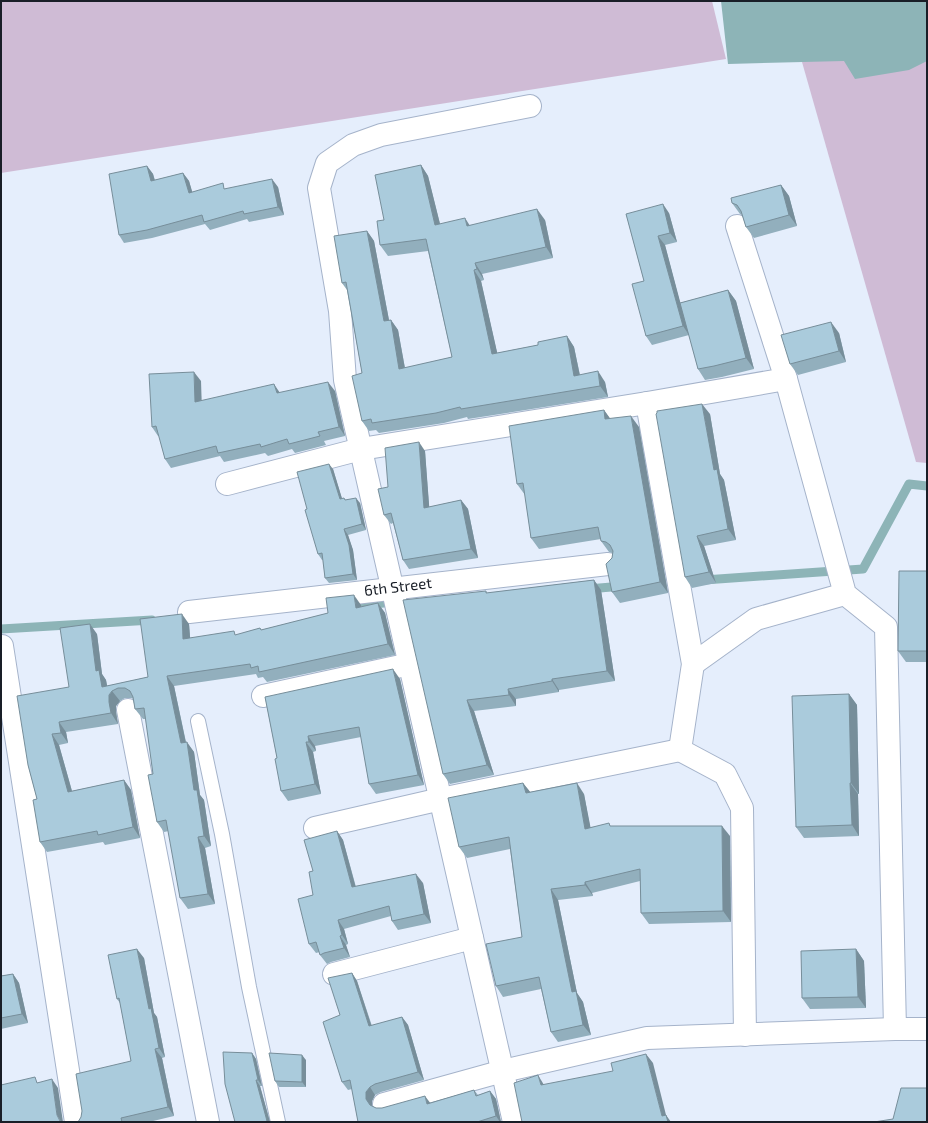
<svg xmlns="http://www.w3.org/2000/svg" width="928" height="1123" font-family="'Exo 2',sans-serif">
<style>
.green{fill:#cfbbd5}
.water{fill:#8db4b7}
.lines{fill:none;stroke-linecap:round;stroke-linejoin:round}
.stream{stroke:#8db4b7;stroke-width:9}
.service-casing{stroke:#a5b3ca;stroke-width:16}
.minor-casing{stroke:#a5b3ca;stroke-width:24}
.service{stroke:#fff;stroke-width:14}
.minor{stroke:#fff;stroke-width:22}
.wall{fill:#92afbd}
.shaded-wall{fill:#778e9a}
.building{fill:#aacbdc;stroke:#778e9a}
.labels{text-anchor:middle;stroke-width:3;stroke-linejoin:round;paint-order:stroke}
.street-label{font-size:15px;fill:#191e27;stroke:#fff}
</style>
<rect width="100%" height="100%" fill="#e5eefc"/>
<g class="green">
<polygon points="1,1 712,1 726,59 1,173"/>
<polygon points="927,26 927,463 916,462 798,48"/>
</g>
<polygon class="water" points="721,1 927,1 927,61 909,70 855,79 844,61 728,64"/>
<g class="lines">
<g class="stream">
<polyline points="704,580 863,569 909,484 927,486"/>
<polyline points="588,589 623,586"/>
<polyline points="348,606 396,602"/>
<polyline points="1,629 152,620"/>
</g>
<defs>
<polyline id="service" points="198,721 222,834 249,987 278,1122"/>
<g id="minor">
<polyline points="737,226 786,379 845,594 886,627 895,1029"/>
<polyline points="647,403 693,664 680,750 725,774 742,808 745,1035"/>
<polyline points="227,484 361,449 647,403 786,379"/>
<polyline points="189,612 608,564"/>
<polyline points="2,646 76,1122"/>
<polyline points="693,664 756,619 845,594"/>
<polyline points="263,696 410,664"/>
<polyline points="128,710 208,1122"/>
<polyline points="315,828 441,799 680,750"/>
<polyline points="334,974 472,938"/>
<polyline points="384,1104 503,1071 647,1038 895,1029 927,1029"/>
<polyline points="514,1122 345,380 340,311 319,188 327,163 353,145 381,135 530,106"/>
</g>
</defs>
<use href="#service" class="service-casing"/>
<use href="#minor" class="minor-casing"/>
<use href="#service" class="service"/>
<use href="#minor" class="minor"/>
</g>
<g class="wall">
<polygon points="421,165 428,176 440,224 470,225 545,220 553,258 482,274 484,280 481,281 497,353 538,345 567,336 574,347 580,375 605,382 608,397 468,419 467,417 444,423 379,433 376,430 369,431 362,421 362,373 347,290 342,283 367,231 374,241 389,320 391,320 398,330 405,368 452,357 428,251 388,256 380,245 384,220"/>
<polygon points="147,166 153,174 155,180 183,173 189,181 192,192 226,189 278,187 284,215 249,222 247,219 210,230 205,224 152,238 124,243 119,235"/>
<polygon points="781,185 789,196 797,226 754,238 746,227 742,215 740,214 732,203"/>
<polygon points="669,213 677,242 665,245 680,303 728,290 736,301 754,369 722,377 705,380 698,369 689,335 652,345 646,336 644,281 626,214"/>
<polygon points="839,333 846,362 798,375 790,364"/>
<polygon points="201,381 201,401 280,393 335,391 345,436 324,441 326,445 295,453 292,449 268,456 265,453 224,462 220,456 171,468 165,459 159,436 158,436 152,427"/>
<polygon points="604,410 610,419 639,427 668,593 620,603 612,592 612,553 609,552 601,541 601,539 539,549 531,538 525,495 517,484"/>
<polygon points="710,414 720,474 724,480 736,540 704,546 716,583 692,588 685,577"/>
<polygon points="425,451 429,507 461,500 468,509 478,558 409,569 403,560 393,523 391,524 384,515 388,487"/>
<polygon points="333,469 342,499 346,500 360,503 366,530 348,535 353,550 357,580 329,583 325,578 323,560 322,560 318,554 307,509"/>
<polygon points="927,571 927,662 906,662 898,651"/>
<polygon points="594,580 601,590 615,681 559,690 559,692 516,699 516,706 474,711 494,775 450,784 443,774 486,591 487,593"/>
<polygon points="378,603 385,613 395,655 267,682 263,677 258,678 256,674 174,686 186,742 194,752 200,795 204,800 211,846 205,848 215,904 188,909 180,898 169,831 164,832 157,822 153,774 146,719 143,719 135,709 133,699 132,698 125,698 120,701 116,706 116,712 118,724 66,732 68,743 59,745 72,791 124,780 131,790 140,838 105,845 103,842 47,852 40,842 37,799 28,765 97,634 102,674 106,680 107,686 148,677 189,624 190,638 237,635 260,628 261,630 361,605 361,607"/>
<polygon points="400,679 424,785 376,794 369,784 361,737 315,746 316,751 313,752 321,794 288,801 281,791 277,758 265,697"/>
<polygon points="849,694 857,705 859,794 858,794 859,836 804,838 796,827"/>
<polygon points="523,783 530,792 584,794 590,827 612,826 730,836 731,922 649,924 641,913 640,881 592,893 593,896 558,900 577,993 583,1002 591,1035 558,1042 551,1032 541,989 503,997 496,986 522,937 510,849 467,858 459,847"/>
<polygon points="337,831 343,840 356,887 423,883 431,923 398,930 392,921 391,916 344,929 348,944 346,945 350,957 331,962 327,964 320,955 320,952 316,953 309,944 313,895 313,871"/>
<polygon points="856,949 864,961 866,1008 810,1009 802,998"/>
<polygon points="144,958 154,1013 157,1017 165,1057 162,1058 174,1116 149,1122 78,1122 131,1061 120,1003 117,999"/>
<polygon points="352,973 357,981 372,1026 402,1017 408,1025 424,1080 381,1092 375,1095 372,1101 372,1106 376,1108 382,1108 430,1103 474,1090 478,1095 490,1091 496,1099 501,1122 358,1122 352,1089 348,1090 342,1082 340,1015"/>
<polygon points="13,974 19,983 28,1023 1,1029 1,976"/>
<polygon points="252,1053 256,1059 262,1086 260,1086 270,1122 235,1122"/>
<polygon points="306,1060 306,1087 279,1087 275,1081"/>
</g>
<g class="shaded-wall">
<polygon points="421,165 428,176 443,236 435,225"/>
<polygon points="147,166 153,174 157,190 151,181"/>
<polygon points="183,173 189,181 195,201 189,193"/>
<polygon points="272,179 278,187 284,215 278,207"/>
<polygon points="781,185 789,196 797,226 789,215"/>
<polygon points="663,204 669,213 677,242 670,233"/>
<polygon points="537,209 545,220 553,258 546,247"/>
<polygon points="465,218 472,229 467,226"/>
<polygon points="367,231 374,241 391,331 384,321"/>
<polygon points="658,236 665,245 689,335 683,326"/>
<polygon points="475,263 482,274 484,280 477,269"/>
<polygon points="474,270 481,281 500,365 492,354"/>
<polygon points="728,290 736,301 754,369 746,358"/>
<polygon points="391,320 398,330 407,380 399,369"/>
<polygon points="831,322 839,333 846,362 839,351"/>
<polygon points="567,336 574,347 582,386 574,376"/>
<polygon points="598,371 605,382 608,397 600,386"/>
<polygon points="194,372 201,381 202,411 195,402"/>
<polygon points="328,382 335,391 345,436 339,427"/>
<polygon points="274,384 280,393 277,393"/>
<polygon points="702,404 710,414 720,474 724,480 736,540 728,529 714,470"/>
<polygon points="604,410 612,421 605,419"/>
<polygon points="631,416 639,427 668,593 660,582"/>
<polygon points="419,442 425,451 430,517 424,508"/>
<polygon points="329,464 333,469 344,505 340,499"/>
<polygon points="356,498 360,503 366,530 362,524"/>
<polygon points="461,500 468,509 478,558 471,549"/>
<polygon points="344,529 348,535 353,550 357,580 353,574"/>
<polygon points="697,536 704,546 716,583 709,572"/>
<polygon points="594,580 601,590 615,681 607,671"/>
<polygon points="354,595 361,605 363,619 356,608"/>
<polygon points="378,603 385,613 395,655 388,644"/>
<polygon points="182,614 189,624 191,649 183,639"/>
<polygon points="90,624 97,634 102,674 106,680 109,696 112,691 120,701 116,706 116,712 118,724 111,713 96,671"/>
<polygon points="393,669 400,679 424,785 418,775"/>
<polygon points="167,676 174,686 188,753 181,743"/>
<polygon points="552,679 559,690 559,692 552,681"/>
<polygon points="508,689 516,699 516,706 509,695"/>
<polygon points="849,694 857,705 859,794 851,783"/>
<polygon points="467,700 474,711 494,775 487,765"/>
<polygon points="59,722 66,732 68,743 61,733"/>
<polygon points="52,734 59,745 75,802 68,792"/>
<polygon points="308,736 315,746 316,751 309,742"/>
<polygon points="187,742 194,752 200,795 204,800 211,846 204,836 194,790"/>
<polygon points="306,742 313,752 321,794 315,784"/>
<polygon points="124,780 131,790 140,838 133,827"/>
<polygon points="523,783 531,793 526,793"/>
<polygon points="577,783 584,794 593,840 585,829"/>
<polygon points="850,783 858,794 859,836 852,825"/>
<polygon points="722,826 730,836 731,922 723,911"/>
<polygon points="337,831 343,840 358,896 352,887"/>
<polygon points="198,837 205,848 215,904 208,894"/>
<polygon points="416,874 423,883 431,923 424,914"/>
<polygon points="585,882 592,893 593,896 585,885"/>
<polygon points="551,889 558,900 577,993 583,1002 591,1035 583,1025 572,992"/>
<polygon points="338,920 344,929 348,944 342,935"/>
<polygon points="340,936 346,945 350,957 344,948"/>
<polygon points="137,949 144,958 154,1013 157,1017 165,1057 159,1048 149,1009"/>
<polygon points="856,949 864,961 866,1008 858,997"/>
<polygon points="352,973 357,981 374,1034 369,1026"/>
<polygon points="13,974 19,983 28,1023 22,1014"/>
<polygon points="402,1017 408,1025 424,1080 418,1072"/>
<polygon points="155,1049 162,1058 174,1116 168,1107"/>
<polygon points="252,1053 256,1059 262,1086 258,1080"/>
<polygon points="646,1054 653,1063 667,1119 666,1115 671,1122 667,1122 662,1116"/>
<polygon points="302,1055 306,1060 306,1087 302,1082"/>
<polygon points="538,1075 544,1085 541,1085"/>
<polygon points="52,1079 58,1088 63,1122 61,1122 57,1115"/>
<polygon points="256,1080 260,1086 270,1122 268,1122 267,1121"/>
<polygon points="370,1087 375,1095 372,1101 372,1107 370,1105 366,1099 366,1092"/>
<polygon points="490,1091 496,1099 501,1122 500,1122 496,1116"/>
<polygon points="425,1096 431,1104 427,1104"/>
</g>
<g class="building">
<polygon points="421,165 435,225 465,218 467,226 537,209 546,247 475,263 477,269 474,270 492,354 538,345 538,342 567,336 574,376 598,371 600,386 461,409 460,407 436,413 372,423 371,419 362,421 352,376 362,373 346,282 342,283 334,236 367,231 384,321 391,320 399,369 452,357 426,239 380,245 377,221 384,220 375,175"/>
<polygon points="147,166 151,181 183,173 189,193 223,183 224,189 272,179 278,207 244,214 243,211 204,222 202,215 147,230 119,235 109,174"/>
<polygon points="781,185 789,215 746,227 741,211 737,205 732,203 731,198"/>
<polygon points="663,204 670,233 658,236 683,326 646,336 632,284 644,281 626,214"/>
<polygon points="728,290 746,358 714,366 698,369 680,303"/>
<polygon points="831,322 839,351 790,364 781,335"/>
<polygon points="194,372 195,402 274,384 277,393 328,382 339,427 318,432 320,436 289,444 287,439 261,447 260,444 218,453 216,446 165,459 156,426 152,427 149,374"/>
<polygon points="702,404 714,470 717,469 728,529 697,536 709,572 685,577 656,414 657,413 657,411"/>
<polygon points="604,410 605,419 631,416 660,582 612,592 606,564 612,558 613,551 610,545 606,542 601,541 598,527 531,538 523,483 517,484 509,426"/>
<polygon points="419,442 424,508 461,500 471,549 403,560 391,513 384,515 378,489 388,487 385,448"/>
<polygon points="329,464 340,499 344,498 345,500 356,498 362,524 344,529 349,545 353,574 325,578 322,553 318,554 305,510 307,509 297,472"/>
<polygon points="899,571 927,571 927,651 898,651"/>
<polygon points="594,580 607,671 552,679 552,681 508,689 509,695 467,700 487,765 443,774 403,600 486,591 486,593"/>
<polygon points="354,595 356,608 378,603 388,644 259,672 258,666 251,668 250,664 167,676 181,743 187,742 194,790 197,790 204,836 198,837 208,894 180,898 166,820 157,822 148,775 153,774 144,708 135,709 133,697 130,691 125,688 118,688 112,691 109,695 109,702 111,713 59,722 61,733 52,734 68,792 124,780 133,827 98,835 97,831 40,842 33,800 37,799 28,765 17,696 69,687 60,628 90,624 96,671 99,670 102,687 148,677 140,619 182,614 183,639 234,631 235,635 260,628 261,630 328,613 326,598"/>
<polygon points="393,669 418,775 369,784 359,727 308,736 309,742 306,742 315,784 281,791 275,759 277,758 265,697"/>
<polygon points="849,694 851,783 850,783 852,825 796,827 792,696"/>
<polygon points="523,783 526,793 577,783 585,829 609,823 610,826 722,826 723,911 641,913 640,869 585,882 585,885 551,889 572,992 576,991 583,1025 551,1032 539,977 496,986 486,944 522,937 509,837 459,847 448,798"/>
<polygon points="337,831 352,887 416,874 424,914 392,921 389,906 338,920 342,935 340,936 344,948 324,953 320,955 316,942 309,944 298,899 313,895 309,872 313,871 304,840"/>
<polygon points="137,949 149,1009 151,1008 159,1048 155,1049 168,1107 121,1118 122,1122 78,1122 81,1117 82,1111 76,1074 131,1061 119,998 117,999 108,955"/>
<polygon points="856,949 858,997 802,998 801,951"/>
<polygon points="352,973 369,1026 402,1017 418,1072 375,1084 370,1087 366,1092 366,1099 370,1105 376,1108 382,1108 425,1096 427,1104 474,1090 476,1096 490,1091 496,1116 477,1122 358,1122 350,1080 342,1082 323,1022 340,1015 328,978"/>
<polygon points="13,974 22,1014 1,1018 1,976"/>
<polygon points="223,1052 252,1053 258,1080 256,1080 267,1121 265,1122 235,1122 225,1084"/>
<polygon points="269,1053 302,1055 302,1082 275,1081"/>
<polygon points="646,1054 662,1116 666,1115 668,1122 522,1122 514,1083 538,1075 541,1085 613,1071 611,1063"/>
<polygon points="35,1077 37,1083 52,1079 57,1115 60,1121 62,1122 1,1122 1,1085"/>
<polygon points="901,1088 927,1088 927,1122 874,1122 893,1119"/>
</g>
<g class="labels">
<g class="street-label">
<text transform="translate(398 587) rotate(-7)" y="5">6th Street</text>
</g>
</g>
<rect width="928" height="1123" fill="none" stroke="#191e27" stroke-width="4"/>
</svg>
